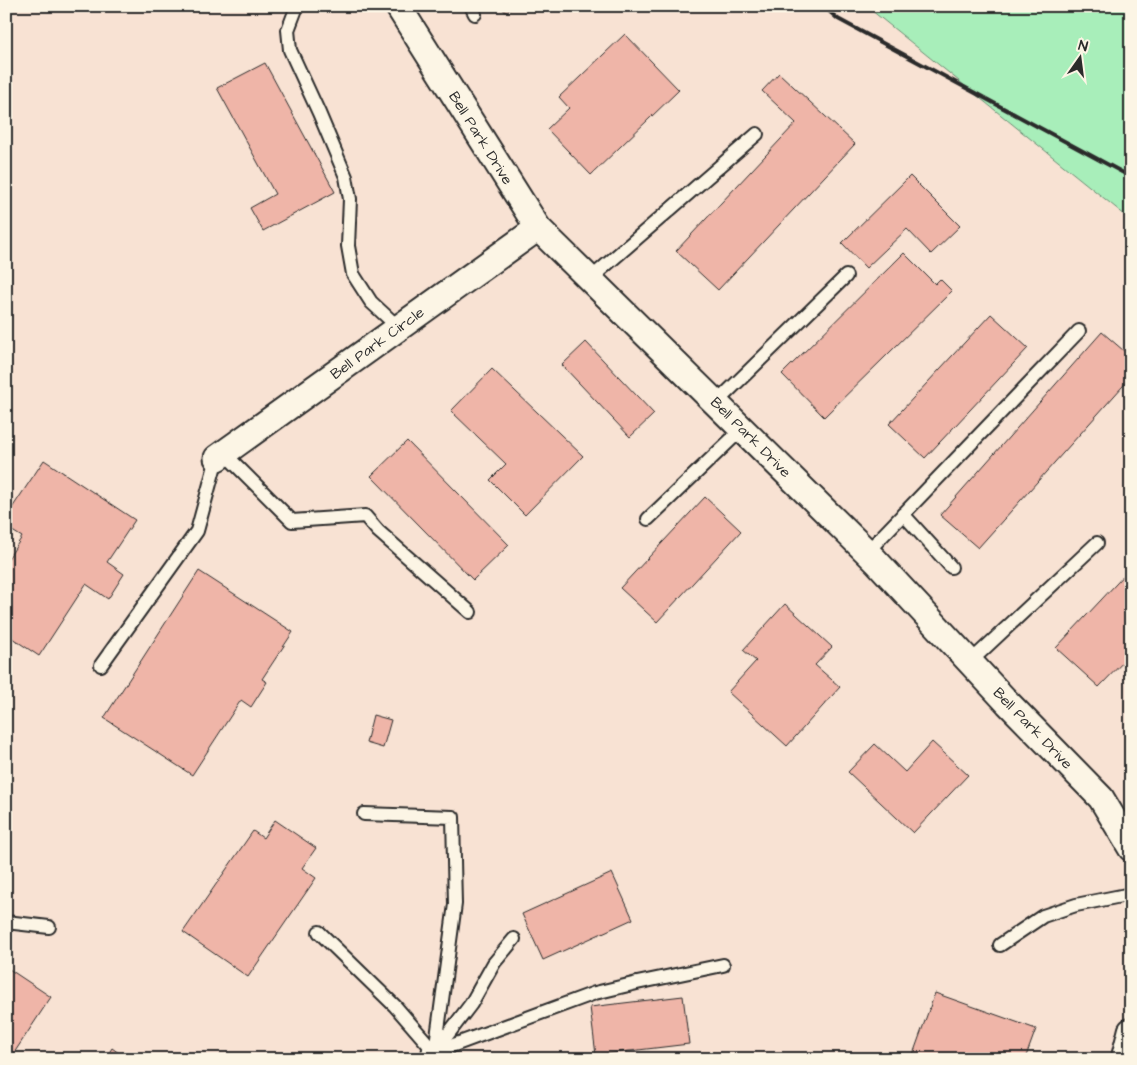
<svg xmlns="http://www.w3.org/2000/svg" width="1137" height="1065" font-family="'Architects Daughter',sans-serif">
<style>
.built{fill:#f8e2d3}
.green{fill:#a8eeba;stroke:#6a8c72}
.building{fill:#efb5a8;stroke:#2b2b2b}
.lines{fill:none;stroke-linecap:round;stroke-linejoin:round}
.service-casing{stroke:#2b2b2b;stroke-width:16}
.minor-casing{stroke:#2b2b2b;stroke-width:29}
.service{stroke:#fcf5e5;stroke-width:12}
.minor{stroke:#fcf5e5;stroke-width:25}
.rail{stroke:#2b2b2b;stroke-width:4}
.labels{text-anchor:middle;stroke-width:5;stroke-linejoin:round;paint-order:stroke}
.street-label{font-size:15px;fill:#2b2b2b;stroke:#fcf5e5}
</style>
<rect width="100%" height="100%" fill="#fcf5e5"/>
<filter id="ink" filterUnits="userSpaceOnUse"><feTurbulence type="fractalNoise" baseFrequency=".02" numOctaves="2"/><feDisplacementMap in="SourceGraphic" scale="10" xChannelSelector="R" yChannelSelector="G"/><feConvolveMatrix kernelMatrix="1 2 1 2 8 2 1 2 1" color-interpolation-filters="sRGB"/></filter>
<g filter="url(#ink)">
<polygon class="built" points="6,6 866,6 1131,220 1131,1059 6,1059"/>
<polygon class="green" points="866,6 1131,6 1131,220"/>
<g class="building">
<polygon points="501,6 515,6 505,12"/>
<polygon points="625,34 679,90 591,175 547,129 569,108 559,97"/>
<polygon points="265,63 335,192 263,231 250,208 275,194 217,88"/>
<polygon points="779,73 855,144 718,290 676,251 796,123 762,91"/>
<polygon points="910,176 960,226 931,254 907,229 866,268 842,243"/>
<polygon points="904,253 935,284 940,279 952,291 824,417 782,374"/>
<polygon points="991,314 1028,348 925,458 889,424"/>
<polygon points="1102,332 1131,357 1131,377 978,548 940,515"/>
<polygon points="586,342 654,414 630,437 562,365"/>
<polygon points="492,369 583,456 525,515 490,480 506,464 451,411"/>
<polygon points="407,441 509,545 473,580 371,476"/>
<polygon points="44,460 135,520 107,562 124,574 108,599 86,584 39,656 6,634 6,562 22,537 6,527 6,517"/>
<polygon points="705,497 741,531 657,622 620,588"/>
<polygon points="1131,568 1131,654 1099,687 1056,648"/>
<polygon points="199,571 293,632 262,679 267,682 251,707 241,700 192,775 104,718"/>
<polygon points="785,604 832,647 815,665 840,687 787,746 728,692 756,661 743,650"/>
<polygon points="373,715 391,720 383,748 366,743"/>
<polygon points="932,742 968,775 913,833 848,772 875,744 905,772"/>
<polygon points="275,820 316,848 302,868 316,878 248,977 183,932 253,831 263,838"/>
<polygon points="612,873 633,919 543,960 522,914"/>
<polygon points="6,967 51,997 10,1059 6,1059"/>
<polygon points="935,993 1036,1029 1025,1059 894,1059 896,1052 912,1057"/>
<polygon points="683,996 689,1044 596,1055 590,1007"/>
<polygon points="112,1048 127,1059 105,1059"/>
</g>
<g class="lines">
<defs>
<g id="service">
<polyline points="298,6 296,9 288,30 290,50 319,113 346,177 350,199 348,246 353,274 371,302 399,328"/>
<polyline points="471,6 475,14"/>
<polyline points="590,279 757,134"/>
<polyline points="716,403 846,276"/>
<polyline points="224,453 292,521 365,516 378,531 470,612"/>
<polyline points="903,514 951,567"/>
<polyline points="648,519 742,429"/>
<polyline points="867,552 1079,331"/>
<polyline points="970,662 1097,543"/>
<polyline points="101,665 197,531 217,458"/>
<polyline points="364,814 453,817 455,904 435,1052"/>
<polyline points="6,922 49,927"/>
<polyline points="319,932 395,1006 435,1052 449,1059"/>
<polyline points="1000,945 1043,916 1076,905 1131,894"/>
<polyline points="436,1050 471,1004 494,963 514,939"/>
<polyline points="435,1052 595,993 637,983 723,965"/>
</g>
<g id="minor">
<polyline points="398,6 538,228 876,561 1008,703 1101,798 1131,848"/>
<polyline points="217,458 538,228"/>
<polyline points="434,1059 435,1052"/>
<polyline points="1124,1059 1131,1031"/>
</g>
</defs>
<use href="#service" class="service-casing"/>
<use href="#minor" class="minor-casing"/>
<use href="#service" class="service"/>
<use href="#minor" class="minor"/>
<polyline class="rail" points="823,6 838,19 1131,177"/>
</g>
</g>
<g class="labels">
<g class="street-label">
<text transform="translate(481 138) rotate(58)" y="5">Bell Park Drive</text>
<text transform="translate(377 343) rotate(-36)" y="5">Bell Park Circle</text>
<text transform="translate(751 437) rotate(45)" y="5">Bell Park Drive</text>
<text transform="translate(1033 728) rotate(46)" y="5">Bell Park Drive</text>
</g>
</g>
<rect width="1137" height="1065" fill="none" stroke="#fcf5e5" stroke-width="25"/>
<rect x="12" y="12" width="1112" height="1040" fill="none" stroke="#2b2b2b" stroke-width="2" filter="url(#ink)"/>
<g transform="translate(1080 58) rotate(14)" stroke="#fcf5e5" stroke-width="4" paint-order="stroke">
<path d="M0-4L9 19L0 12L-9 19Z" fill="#2b2b2b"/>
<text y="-8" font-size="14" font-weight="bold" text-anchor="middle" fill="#2b2b2b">N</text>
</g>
</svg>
